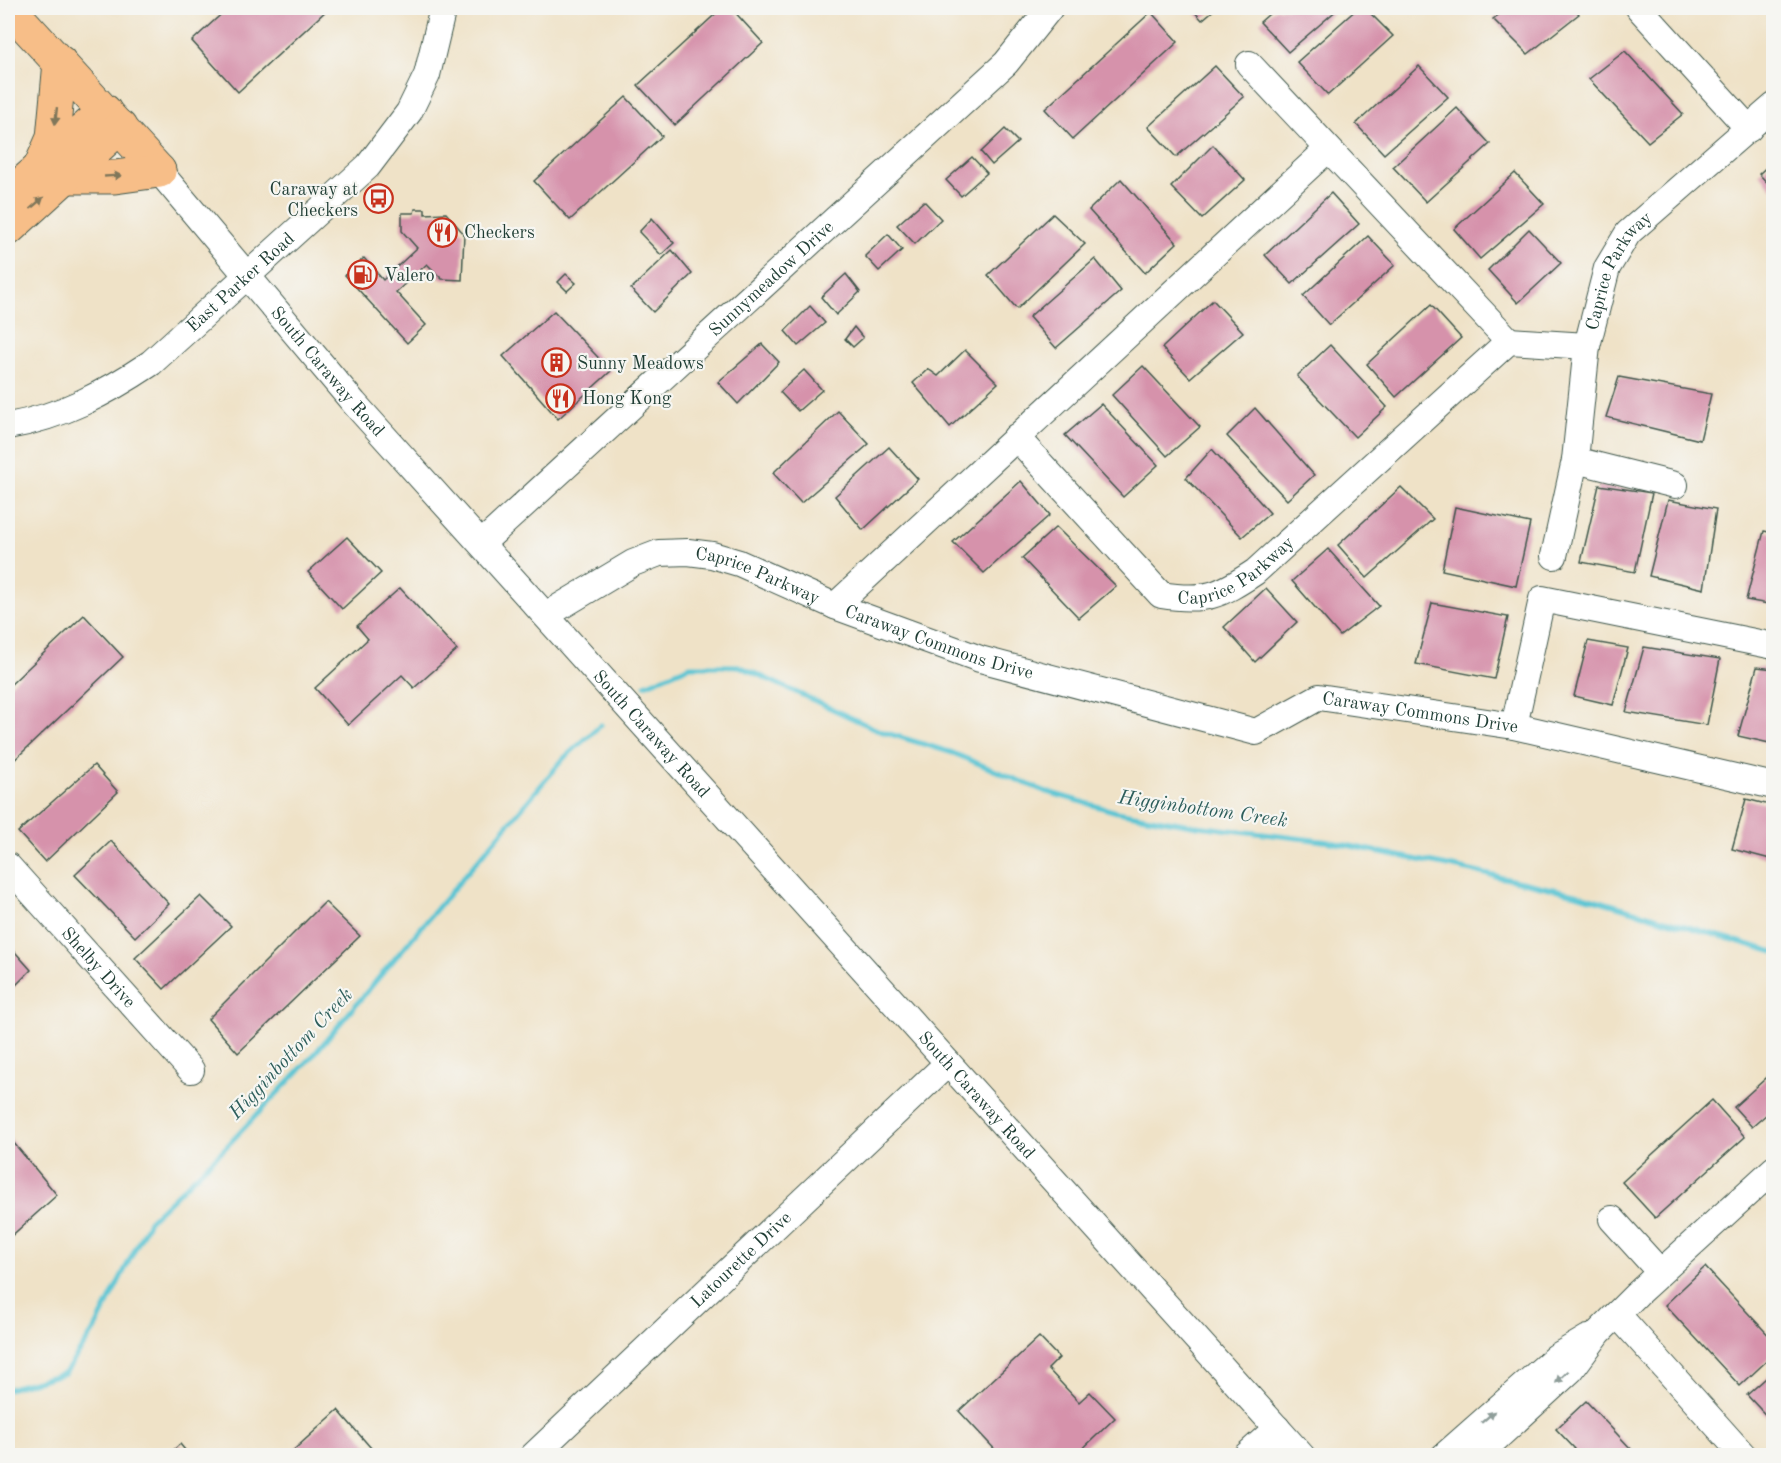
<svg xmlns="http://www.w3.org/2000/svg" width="1781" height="1463" font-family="'Old Standard TT',serif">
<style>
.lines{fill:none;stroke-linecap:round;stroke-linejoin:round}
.stream{stroke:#59c4d3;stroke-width:5}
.building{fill:#d692ab}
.minor-casing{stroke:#3e564a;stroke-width:28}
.major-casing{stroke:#3e564a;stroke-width:35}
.highway-casing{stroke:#3e564a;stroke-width:35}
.minor{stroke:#fff;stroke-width:26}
.major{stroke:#f7be88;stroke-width:33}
.highway{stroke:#f7be88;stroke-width:33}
.oneway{fill:#80775a}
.oneway2{fill:#8f9e9a}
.labels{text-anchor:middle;stroke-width:4.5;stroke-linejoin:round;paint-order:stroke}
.poi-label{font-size:18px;fill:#1f3d34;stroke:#f6f6f2;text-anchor:start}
.street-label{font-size:18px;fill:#1f3d34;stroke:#f6f6f2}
.water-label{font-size:20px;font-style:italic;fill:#2e5f5c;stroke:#f6f6f2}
</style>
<rect width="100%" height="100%" fill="#f6f6f2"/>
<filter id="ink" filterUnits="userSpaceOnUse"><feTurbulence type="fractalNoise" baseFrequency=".0167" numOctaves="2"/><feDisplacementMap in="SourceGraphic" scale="12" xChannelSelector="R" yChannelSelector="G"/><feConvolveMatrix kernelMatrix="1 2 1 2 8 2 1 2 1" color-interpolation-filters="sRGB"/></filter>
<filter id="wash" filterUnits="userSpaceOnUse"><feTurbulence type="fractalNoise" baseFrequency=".008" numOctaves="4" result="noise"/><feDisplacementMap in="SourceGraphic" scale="24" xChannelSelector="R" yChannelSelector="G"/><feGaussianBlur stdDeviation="1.35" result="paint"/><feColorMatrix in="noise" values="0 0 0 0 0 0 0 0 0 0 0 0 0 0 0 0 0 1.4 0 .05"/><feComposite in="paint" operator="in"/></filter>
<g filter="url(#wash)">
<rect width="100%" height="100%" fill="#efe2c7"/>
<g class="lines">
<g class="stream">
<polyline points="645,685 690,666 739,666 880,731 953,753 1044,791 1117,812 1197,826 1331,842 1458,868 1576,894 1774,952"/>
<polyline points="8,1389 65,1373 95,1329 149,1221 226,1147 311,1058 564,758 601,725"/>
</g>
</g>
<g id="blocks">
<g class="building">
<polygon points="228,8 329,8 238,92 192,41"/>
<polygon points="722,8 731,8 763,43 675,125 638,85"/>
<polygon points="1191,8 1216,8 1202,20"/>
<polygon points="1276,8 1339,8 1288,52 1260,22"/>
<polygon points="1358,8 1365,8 1393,36 1328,95 1297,62"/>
<polygon points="1508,8 1574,8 1579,14 1528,54 1493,19"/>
<polygon points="1151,12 1178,42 1073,139 1045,109"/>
<polygon points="1625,51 1683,114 1648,142 1589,79"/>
<polygon points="1215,66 1244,97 1176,157 1148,127"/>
<polygon points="1419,66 1448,97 1384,154 1356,124"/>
<polygon points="626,97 662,136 570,220 534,181"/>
<polygon points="1457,108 1490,144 1426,202 1393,167"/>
<polygon points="1005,129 1018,142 992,165 981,152"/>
<polygon points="1213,145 1245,180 1202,219 1171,187"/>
<polygon points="972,157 987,173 961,196 946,180"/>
<polygon points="1774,160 1774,190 1759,174"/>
<polygon points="1515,173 1544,204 1480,259 1454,229"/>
<polygon points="1121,179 1177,243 1145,273 1089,210"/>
<polygon points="1331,193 1359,224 1292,284 1265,255"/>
<polygon points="924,201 941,219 915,244 897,225"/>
<polygon points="415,209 425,209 425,214 446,213 464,234 462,280 442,279 427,264 396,292 426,325 407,343 345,275 364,258 383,280 417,248 402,231 402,213 414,213"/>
<polygon points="1053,214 1085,244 1017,309 988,275"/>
<polygon points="652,218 674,243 661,255 639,232"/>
<polygon points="1529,229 1561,263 1518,303 1488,270"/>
<polygon points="888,234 902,250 879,271 865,256"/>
<polygon points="1368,236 1395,265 1329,325 1303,296"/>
<polygon points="672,250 692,274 653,312 631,289"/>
<polygon points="1095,259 1121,291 1056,348 1029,317"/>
<polygon points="566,274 576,283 567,291 558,282"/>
<polygon points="846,274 860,292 836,315 821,297"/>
<polygon points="1213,300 1243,332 1190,378 1162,348"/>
<polygon points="1431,305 1461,338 1396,397 1367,364"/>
<polygon points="810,306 825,323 798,346 785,331"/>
<polygon points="554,311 611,371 558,419 503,356"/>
<polygon points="854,327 863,338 853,347 845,339"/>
<polygon points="762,344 779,362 738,404 718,382"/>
<polygon points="1330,345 1387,407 1355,437 1297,376"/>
<polygon points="965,350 998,383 950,427 913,383 928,369 938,376"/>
<polygon points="1143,366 1200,427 1167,456 1112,395"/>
<polygon points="804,370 822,390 798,411 780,392"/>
<polygon points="1619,377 1711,394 1700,440 1606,417"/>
<polygon points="1101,404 1158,465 1123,497 1065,435"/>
<polygon points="1255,408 1314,475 1287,500 1227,436"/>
<polygon points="838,411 869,444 801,503 773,473"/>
<polygon points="889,447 918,479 863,530 835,496"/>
<polygon points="1212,449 1270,513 1242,537 1186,478"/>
<polygon points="1021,481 1050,515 984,573 953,542"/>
<polygon points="1599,485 1652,493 1635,572 1581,562"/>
<polygon points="1401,487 1433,519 1367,578 1338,545"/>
<polygon points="1668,500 1716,509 1704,589 1649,576"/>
<polygon points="1455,507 1530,523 1516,586 1442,570"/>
<polygon points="1056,527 1116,586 1079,618 1022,558"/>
<polygon points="1764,531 1774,533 1774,605 1746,600"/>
<polygon points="347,537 381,573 342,609 308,572"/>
<polygon points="1328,549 1379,606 1340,636 1292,581"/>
<polygon points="400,588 457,650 414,688 402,675 348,725 315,688 368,639 357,626"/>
<polygon points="1266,588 1297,622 1255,662 1224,627"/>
<polygon points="1432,603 1508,617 1494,679 1416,664"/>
<polygon points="84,615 123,657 8,766 8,687"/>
<polygon points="1588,641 1628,648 1613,705 1574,696"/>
<polygon points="1644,647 1720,659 1707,725 1626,712"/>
<polygon points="1757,667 1774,669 1774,744 1738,736"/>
<polygon points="94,765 118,792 45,862 18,832"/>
<polygon points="1746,799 1774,806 1774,860 1732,849"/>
<polygon points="111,841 169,904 135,937 75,875"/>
<polygon points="201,896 231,926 164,989 135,958"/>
<polygon points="325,902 360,936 238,1053 208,1019"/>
<polygon points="8,944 31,970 8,993"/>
<polygon points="1774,1071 1774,1108 1752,1127 1734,1107"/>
<polygon points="1712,1100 1745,1137 1655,1218 1622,1182"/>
<polygon points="8,1136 57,1195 8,1239"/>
<polygon points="1705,1267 1774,1341 1774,1354 1740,1386 1665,1305"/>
<polygon points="1039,1337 1059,1358 1048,1369 1079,1402 1090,1392 1115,1418 1075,1456 1001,1456 959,1411"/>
<polygon points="1774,1371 1774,1424 1747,1395"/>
<polygon points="1586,1401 1633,1451 1628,1456 1567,1456 1575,1449 1556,1429"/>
<polygon points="338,1410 378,1456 287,1456"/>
<polygon points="180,1444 190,1456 167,1456"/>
</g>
</g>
</g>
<g filter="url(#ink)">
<use href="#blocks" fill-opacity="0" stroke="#3e564a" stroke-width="1.5"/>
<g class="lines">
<defs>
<g id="minor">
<polyline points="1639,8 1749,129"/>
<polyline points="1249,64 1509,341"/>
<path id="s1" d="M 159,171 L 354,403 L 1302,1456"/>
<path id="s2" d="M 8,426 C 61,417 106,393 151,363 L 368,166 L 409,112 L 427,75 L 443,8"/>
<path id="s3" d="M 1016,437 L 1161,595 C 1205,602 1219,596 1255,572 L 1509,341 L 1587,346"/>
<polyline points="1575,460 1675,485"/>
<path id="s4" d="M 482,543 L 1006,63 L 1050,8"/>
<path id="s5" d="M 1554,556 L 1575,460 L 1587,346 L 1607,268 L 1628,233 L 1774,106"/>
<polyline points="835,606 1328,149"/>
<path id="s6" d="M 546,615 L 633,563 L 659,553 L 688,552 L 712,555 L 739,563 L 835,606 L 980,659 L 1256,732 L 1319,697 L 1514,726 L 1774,786"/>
<polyline points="1514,726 1542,599 1774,646"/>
<path id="s7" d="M 8,866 L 191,1070"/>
<polyline points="1612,1219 1660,1272"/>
<polyline points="1617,1314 1744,1456"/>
<path id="s8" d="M 533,1456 L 948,1063"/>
<polyline points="1246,1456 1277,1428"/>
<polyline points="1444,1456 1556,1357 1588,1338"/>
<polyline points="1477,1456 1571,1370 1599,1332 1637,1294 1774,1169"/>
</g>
<polyline id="major" points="9,8 159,171"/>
<g id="highway">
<polyline points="41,165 53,138 60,62"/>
<polyline points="67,177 115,177 159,171"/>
<polyline points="8,196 105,111"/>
<polyline points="8,229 120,127"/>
</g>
</defs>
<use href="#minor" class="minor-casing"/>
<use href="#major" class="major-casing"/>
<use href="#highway" class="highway-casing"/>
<use href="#minor" class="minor"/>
<use href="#major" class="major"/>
<use href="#highway" class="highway"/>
</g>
<defs><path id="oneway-solid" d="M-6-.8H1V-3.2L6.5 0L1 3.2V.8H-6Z" transform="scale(1.5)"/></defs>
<g class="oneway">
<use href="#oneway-solid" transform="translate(56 116) rotate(96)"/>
<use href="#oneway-solid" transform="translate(113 176) rotate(-3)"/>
<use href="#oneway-solid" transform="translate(37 203) rotate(-41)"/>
</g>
<g class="oneway2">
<use href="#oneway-solid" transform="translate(1562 1377) rotate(137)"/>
<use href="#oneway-solid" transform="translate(1488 1417) rotate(-41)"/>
</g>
</g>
<defs>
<symbol id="bus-ring" viewBox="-11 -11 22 22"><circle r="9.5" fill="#f6f6f2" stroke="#c8321e" stroke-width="1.5"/><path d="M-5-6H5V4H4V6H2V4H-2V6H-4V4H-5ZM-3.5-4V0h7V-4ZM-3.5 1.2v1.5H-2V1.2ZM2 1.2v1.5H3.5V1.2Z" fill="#c8321e"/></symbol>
<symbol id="restaurant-ring" viewBox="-11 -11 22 22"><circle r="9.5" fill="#f6f6f2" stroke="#c8321e" stroke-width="1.5"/><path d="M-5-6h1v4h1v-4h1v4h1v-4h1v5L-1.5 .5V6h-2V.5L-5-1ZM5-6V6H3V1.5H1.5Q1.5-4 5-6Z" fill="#c8321e"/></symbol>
<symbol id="fuel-ring" viewBox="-11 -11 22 22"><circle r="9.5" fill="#f6f6f2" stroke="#c8321e" stroke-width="1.5"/><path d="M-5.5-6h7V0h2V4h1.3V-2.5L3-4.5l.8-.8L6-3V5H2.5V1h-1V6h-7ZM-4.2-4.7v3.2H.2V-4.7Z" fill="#c8321e"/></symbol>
<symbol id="building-ring" viewBox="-11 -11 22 22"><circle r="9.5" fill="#f6f6f2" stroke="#c8321e" stroke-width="1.5"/><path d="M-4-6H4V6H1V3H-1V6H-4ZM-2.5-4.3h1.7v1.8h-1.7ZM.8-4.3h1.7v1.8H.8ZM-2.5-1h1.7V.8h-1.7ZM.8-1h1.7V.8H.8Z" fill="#c8321e"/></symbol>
</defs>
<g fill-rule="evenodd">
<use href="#bus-ring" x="362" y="182" width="33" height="33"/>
<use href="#restaurant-ring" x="426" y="216" width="33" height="33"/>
<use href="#fuel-ring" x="346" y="258" width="33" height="33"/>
<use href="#building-ring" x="540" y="346" width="33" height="33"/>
<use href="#restaurant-ring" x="544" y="382" width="33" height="33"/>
</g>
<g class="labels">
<g class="poi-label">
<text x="358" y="195" text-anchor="end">Caraway at<tspan x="358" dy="21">Checkers</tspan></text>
<text x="464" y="238">Checkers</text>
<text x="384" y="281">Valero</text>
<text x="577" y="369">Sunny Meadows</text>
<text x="582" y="404">Hong Kong</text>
</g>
<g class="street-label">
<text dy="6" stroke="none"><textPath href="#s5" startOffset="296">Caprice Parkway</textPath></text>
<text dy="6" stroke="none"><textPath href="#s4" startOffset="392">Sunnymeadow Drive</textPath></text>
<text dy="6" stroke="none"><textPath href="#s2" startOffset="278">East Parker Road</textPath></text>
<text dy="6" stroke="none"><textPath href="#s1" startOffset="262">South Caraway Road</textPath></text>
<text dy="6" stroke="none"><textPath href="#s3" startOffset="297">Caprice Parkway</textPath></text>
<text dy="6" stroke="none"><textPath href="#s6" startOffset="232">Caprice Parkway</textPath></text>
<text dy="6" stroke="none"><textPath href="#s6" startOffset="426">Caraway Commons Drive</textPath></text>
<text dy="6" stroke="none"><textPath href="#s6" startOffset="930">Caraway Commons Drive</textPath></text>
<text dy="6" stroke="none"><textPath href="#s1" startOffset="748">South Caraway Road</textPath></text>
<text dy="6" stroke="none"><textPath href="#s7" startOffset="136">Shelby Drive</textPath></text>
<text dy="6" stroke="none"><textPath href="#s1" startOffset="1234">South Caraway Road</textPath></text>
<text dy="6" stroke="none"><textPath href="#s8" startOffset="286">Latourette Drive</textPath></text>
</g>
<g class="water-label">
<text transform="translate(1203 808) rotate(8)" y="7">Higginbottom Creek</text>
<text transform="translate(290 1053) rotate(-47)" y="7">Higginbottom Creek</text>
</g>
</g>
<rect width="1781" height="1463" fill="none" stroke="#f6f6f2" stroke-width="30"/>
</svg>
